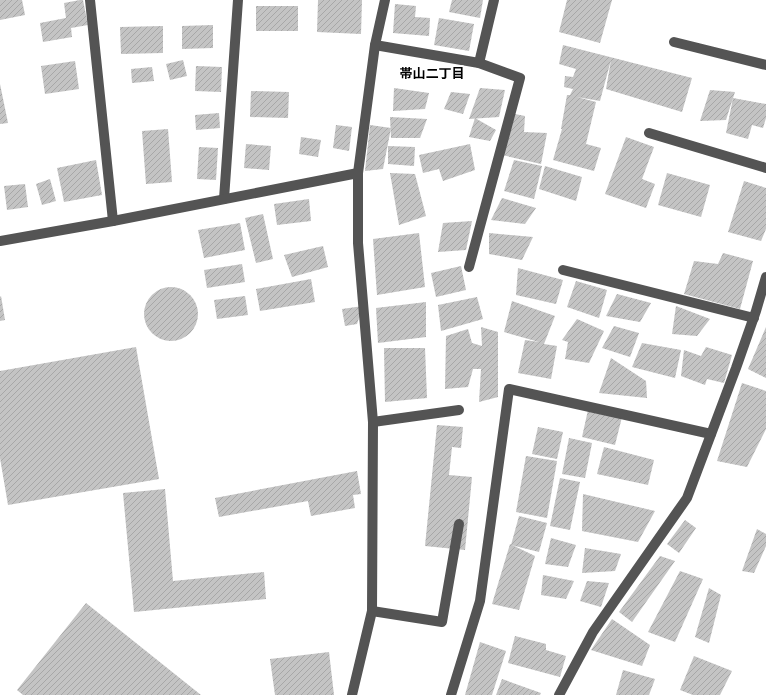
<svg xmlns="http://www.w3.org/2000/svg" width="766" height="695" font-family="'Open Sans','Noto Sans JP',sans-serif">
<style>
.building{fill:url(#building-hatch)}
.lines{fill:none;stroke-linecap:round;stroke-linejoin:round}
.minor{stroke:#545454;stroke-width:10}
.labels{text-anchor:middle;stroke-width:3.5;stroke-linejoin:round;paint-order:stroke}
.neighbourhood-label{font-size:13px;font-weight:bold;fill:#000;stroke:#fff}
</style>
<defs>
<pattern id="building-hatch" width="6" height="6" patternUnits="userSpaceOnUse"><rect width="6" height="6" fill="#c4c4c4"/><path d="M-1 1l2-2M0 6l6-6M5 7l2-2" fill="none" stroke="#a7a7a7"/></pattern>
</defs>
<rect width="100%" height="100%" fill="#fff"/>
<g class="building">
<polygon points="0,0 22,0 25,15 0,20"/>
<polygon points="80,0 83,0 88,25 71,28 72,37 43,42 40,23 66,18 64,3"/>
<polygon points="318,0 362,0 361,34 317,32"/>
<polygon points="452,0 483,0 480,18 449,12"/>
<polygon points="567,0 612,0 600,43 559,32"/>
<polygon points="395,4 416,6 415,17 430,18 429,36 393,33"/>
<rect x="256" y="6" width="42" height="25"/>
<polygon points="439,18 474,24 469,51 434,45"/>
<polygon points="213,25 213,48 182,49 182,26"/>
<polygon points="163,26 163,53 121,54 120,27"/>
<polygon points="563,45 692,78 682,112 606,89 611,60 600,101 577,97 596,102 586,144 601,148 594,171 553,160 562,129 561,129 567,95 570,95 573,89 564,87 565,76 573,77 576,69 559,64"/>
<polygon points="183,60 187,76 170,80 166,64"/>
<polygon points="75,61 79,89 45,94 41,66"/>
<polygon points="196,66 222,67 221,92 195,91"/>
<polygon points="152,67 154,81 132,83 131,69"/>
<polygon points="0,84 8,123 0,124"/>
<polygon points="394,88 429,93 425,109 393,111"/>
<polygon points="480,88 505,90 499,117 469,119"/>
<polygon points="710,90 735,92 733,98 766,104 766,118 763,128 752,125 748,139 726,133 733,98 726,120 700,121"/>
<polygon points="251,91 289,92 288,118 250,117"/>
<polygon points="451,92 470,94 463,114 444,109"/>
<polygon points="219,113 220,128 196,130 195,115"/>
<polygon points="510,113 525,116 524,132 547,133 541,164 502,155"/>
<polygon points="390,117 427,119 420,138 391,138"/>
<polygon points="475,118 496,130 490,141 469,137"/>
<polygon points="336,125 352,127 349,151 333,148"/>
<polygon points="370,125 391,128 383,169 365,171"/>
<polygon points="168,129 172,182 146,184 142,131"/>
<polygon points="301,137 321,140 318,157 299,154"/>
<polygon points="626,137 654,147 642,179 655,184 646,208 605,194"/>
<polygon points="246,144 271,146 269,170 244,168"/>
<polygon points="470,144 475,170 443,181 439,169 423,173 419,155"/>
<polygon points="388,146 415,147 414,166 388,164"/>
<polygon points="199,147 218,148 216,180 197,179"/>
<polygon points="96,160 102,195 64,202 57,168"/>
<polygon points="514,160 542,166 534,199 504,191"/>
<polygon points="545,166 582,177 576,201 539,189"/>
<polygon points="390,173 415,174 426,216 399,225"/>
<polygon points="667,173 710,185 701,217 658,205"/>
<polygon points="50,179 56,201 42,205 36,184"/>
<polygon points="744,181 766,188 766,229 761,241 728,232"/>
<polygon points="25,184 28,207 7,210 4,186"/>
<polygon points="502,198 536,208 525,224 491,220"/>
<polygon points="309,199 311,221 277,225 274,204"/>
<polygon points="263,214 273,259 256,263 245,218"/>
<polygon points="472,221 466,250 438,252 443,223"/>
<polygon points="240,223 245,250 204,258 198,230"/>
<polygon points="419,233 425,287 377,295 373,239"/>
<polygon points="489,233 533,237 522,260 489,254"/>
<polygon points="323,246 328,267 292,277 284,255"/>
<polygon points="723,253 753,261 740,309 684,294 694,261 718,264"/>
<polygon points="242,264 245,282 207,288 204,270"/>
<polygon points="461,266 466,290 436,297 431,273"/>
<polygon points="518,268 563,280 556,304 516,295"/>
<polygon points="311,279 315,302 260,311 256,289"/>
<polygon points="576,281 607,290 599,318 567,307"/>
<circle cx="171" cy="314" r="27"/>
<polygon points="617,294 651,303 640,322 606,316"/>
<polygon points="1,296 5,320 0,321 0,297"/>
<polygon points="245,296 248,315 217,319 214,300"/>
<polygon points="477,297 483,319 441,331 438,305"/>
<polygon points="512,301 555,316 544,344 557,346 551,379 518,373 525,340 539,342 504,332"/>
<polygon points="426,302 426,337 378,343 376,308"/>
<polygon points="363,306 357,324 345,326 342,309"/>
<polygon points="676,306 710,319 697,336 672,334"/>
<polygon points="577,319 604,331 589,363 565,359 568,342 562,340"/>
<polygon points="614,326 639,333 630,357 602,348"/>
<polygon points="481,327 498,332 498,397 479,402 481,369 473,369 468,387 445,389 446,336 468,329 472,343 482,346"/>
<polygon points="766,327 766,378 748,369"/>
<polygon points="642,343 681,350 675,378 632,367"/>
<polygon points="136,347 159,479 8,505 0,458 0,371"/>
<polygon points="706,347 732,355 724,383 707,379 705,385 681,376 684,350 701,356"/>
<polygon points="384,348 425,348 427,398 385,402"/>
<polygon points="611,358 646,381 647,398 599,393"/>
<polygon points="742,383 766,391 766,429 747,467 717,461"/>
<polygon points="588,410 622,417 615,445 582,437"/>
<polygon points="437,425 463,427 461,448 452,447 449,475 472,477 465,550 425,546"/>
<polygon points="538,427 563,432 557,459 532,454"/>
<polygon points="569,438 592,443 585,478 562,474"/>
<polygon points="604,447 654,460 648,485 597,474"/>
<polygon points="526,456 557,461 547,518 516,512"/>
<polygon points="357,471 361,494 353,495 355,508 311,516 308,501 219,517 215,498"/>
<polygon points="560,478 580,482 570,530 550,526"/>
<polygon points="165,489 173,581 264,572 266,599 134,612 123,493"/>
<polygon points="583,494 655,511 638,542 582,531"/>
<polygon points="519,516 547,523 539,552 511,545"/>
<polygon points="685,520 696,528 679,553 667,544"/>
<polygon points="757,529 766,534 766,546 754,573 742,571"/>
<polygon points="551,538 576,545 568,567 545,564"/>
<polygon points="510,544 535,556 519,610 492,604"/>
<polygon points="585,548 621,554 615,571 582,573"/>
<polygon points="660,556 675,561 632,622 619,612"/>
<polygon points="680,571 703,579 675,642 648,632"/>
<polygon points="543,575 574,581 566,599 541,595"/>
<polygon points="587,581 609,583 601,607 580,601"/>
<polygon points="709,588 721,595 709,643 695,637"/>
<polygon points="86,603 201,695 23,695 17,690"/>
<polygon points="612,619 650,645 642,666 591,650"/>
<polygon points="515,636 546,644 546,650 566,656 560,677 508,663"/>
<polygon points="480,642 506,651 492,695 465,695"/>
<polygon points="329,652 334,695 275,695 270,659"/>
<polygon points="694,656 732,671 720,695 693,695 680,690"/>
<polygon points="623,670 655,679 649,695 616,695"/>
<polygon points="502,679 541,693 540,695 496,695"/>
</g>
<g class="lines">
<g class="minor">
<polyline points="90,0 113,221"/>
<polyline points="674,42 766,65"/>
<polyline points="375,45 479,63 520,78 469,267"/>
<polyline points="479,63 494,0"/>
<polyline points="649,133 766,168"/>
<polyline points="224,199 238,0"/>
<polyline points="0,241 113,221 358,173"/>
<polyline points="563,270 754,318"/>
<polyline points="373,422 459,410"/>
<polyline points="372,611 442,622 459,524"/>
<polyline points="352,695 372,611 373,422 358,243 358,173 375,45 385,0"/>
<polyline points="451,695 480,601 509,389 711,434"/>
<polyline points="559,695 593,632 687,498 736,368 756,311 766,277"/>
</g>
</g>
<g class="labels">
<g class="neighbourhood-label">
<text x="432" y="78">帯山二丁目</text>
</g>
</g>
</svg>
